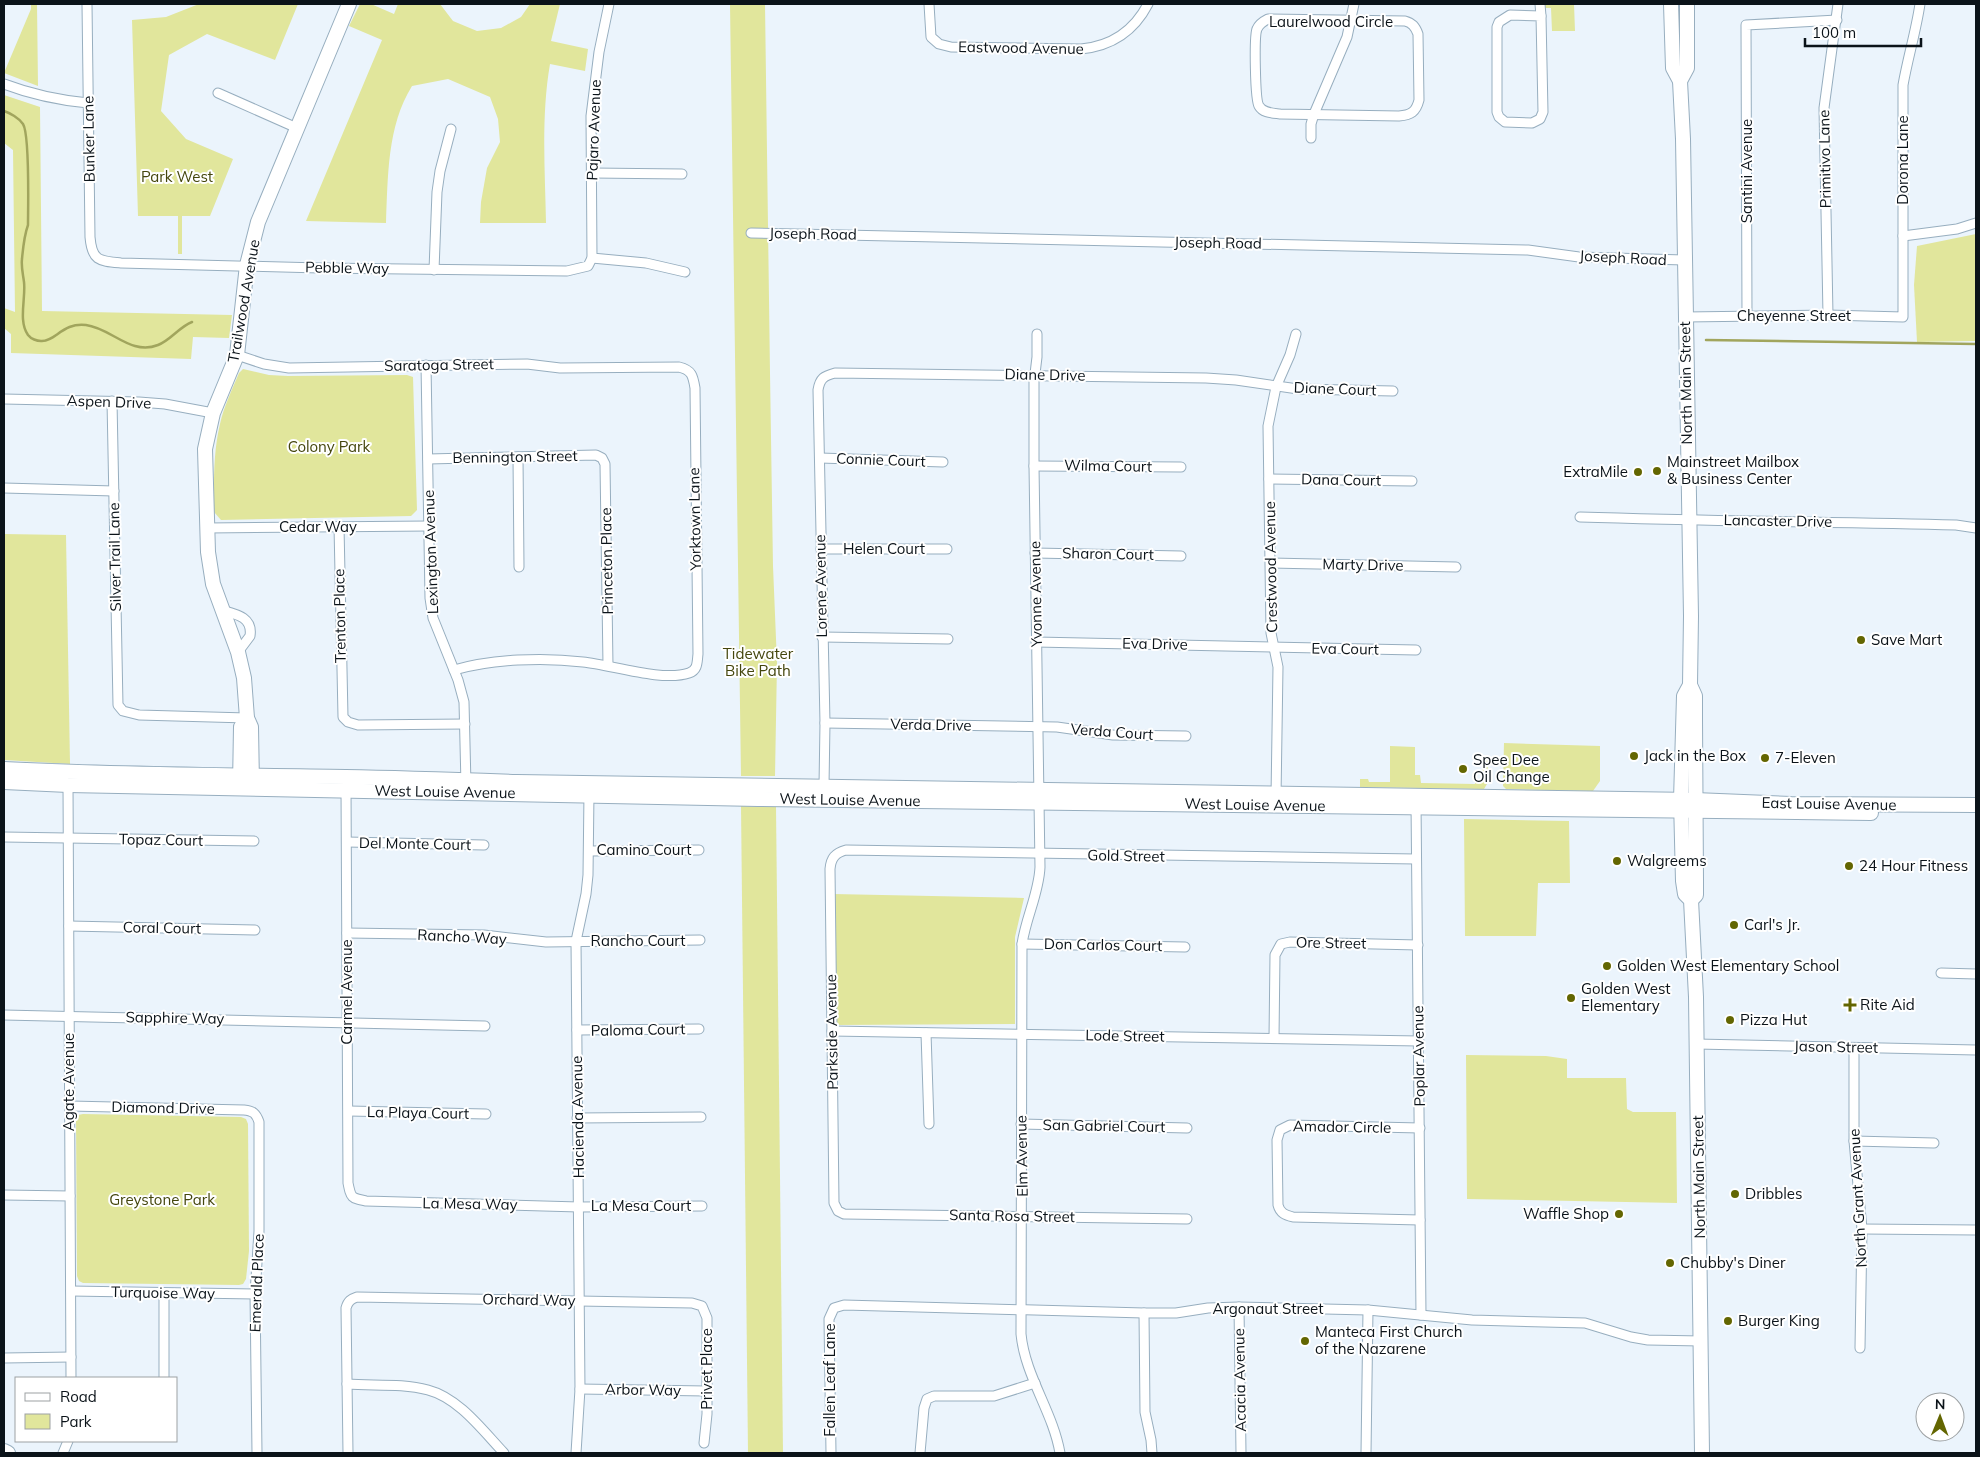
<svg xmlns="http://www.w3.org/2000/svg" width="1980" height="1457" font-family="Mulish,sans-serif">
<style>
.green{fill:#e1e69c}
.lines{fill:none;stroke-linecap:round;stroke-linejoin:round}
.stream{stroke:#a1a55d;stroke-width:2.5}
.street-casing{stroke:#97aebf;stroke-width:11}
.secondary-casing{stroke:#97aebf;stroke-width:16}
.street{stroke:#fff;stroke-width:9}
.secondary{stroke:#fff;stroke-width:14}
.poi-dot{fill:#636601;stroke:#fff;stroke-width:2}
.labels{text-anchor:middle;stroke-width:4;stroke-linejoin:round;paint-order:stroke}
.street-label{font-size:15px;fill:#0b1319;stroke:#fff}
.park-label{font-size:15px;fill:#44460d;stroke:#fff}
.poi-label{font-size:15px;fill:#0b1319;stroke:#fff;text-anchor:start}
</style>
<rect width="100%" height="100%" fill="#ebf4fc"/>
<g class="green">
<polygon points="31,4 37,4 38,86 4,73 31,9"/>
<polygon points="199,4 298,4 275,60 207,34 169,55 161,111 186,139 233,159 210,216 182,216 182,254 178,254 178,216 138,216 132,20 166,17"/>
<path d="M 360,4 L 371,4 L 394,14 L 398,4 L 440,4 L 453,21 L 477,31 L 501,28 L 521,17 L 530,4 L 560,4 L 551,41 L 588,49 L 585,71 L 550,64 C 541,116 545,170 546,223 L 480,223 L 481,202 L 487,168 L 500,142 L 498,119 L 490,97 L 448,79 L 412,86 C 387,126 388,177 386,223 L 306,221 L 382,40 L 349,26 Z"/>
<polygon points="730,4 765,4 770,373 773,566 777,663 775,776 741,776"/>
<polygon points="1543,4 1574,4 1575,31 1552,31 1551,8 1543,8"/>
<polygon points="4,95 40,107 42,311 232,315 229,338 193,337 191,359 11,353 11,334 4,328 4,308 15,312 13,150 4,143"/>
<polygon points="1976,234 1976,341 1917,342 1914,285 1917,246"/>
<path d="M 243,369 L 269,375 L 288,376 L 407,375 L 413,377 L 417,510 L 411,516 L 221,520 L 214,512 C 214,482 213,453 220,424 C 224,406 232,390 239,373 Z"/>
<polygon points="4,534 66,535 70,764 4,760"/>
<polygon points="1504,743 1600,746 1600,781 1593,791 1506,789 1503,786"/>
<polygon points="1390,746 1415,747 1415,775 1420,775 1421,783 1475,784 1475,781 1482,781 1482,761 1488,760 1487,784 1484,789 1360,787 1360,779 1368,779 1369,782 1390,782"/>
<polygon points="741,806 776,807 783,1453 748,1453"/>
<polygon points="1464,819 1569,821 1570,883 1538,883 1536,936 1465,936"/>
<polygon points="833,894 1024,898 1015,937 1015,1024 836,1025"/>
<polygon points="1466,1055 1546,1056 1567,1059 1567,1078 1626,1078 1627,1109 1633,1112 1676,1112 1677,1203 1467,1199"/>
<polygon points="83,1114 241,1117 246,1119 248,1124 249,1251 246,1279 243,1284 239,1285 83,1283 79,1281 77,1276 76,1120 78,1115"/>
</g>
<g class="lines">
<g class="stream">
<path d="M 4,111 C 10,113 19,118 23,124 C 30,135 28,208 28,225 C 24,236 23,248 22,259 C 21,267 23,274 24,282 C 26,298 18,321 28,335 C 31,339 37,341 41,341 C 55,342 63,322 86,325 C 111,328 131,356 158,345 C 171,340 179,327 192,322"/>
<polyline points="1706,340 1976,344"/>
</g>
<defs>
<g id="street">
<path d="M 87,4 L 90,237 C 92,261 99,261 121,263 L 320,268 L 567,271 L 588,266 L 592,258 L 591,116 L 599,52 L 609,4"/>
<path d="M 929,4 L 931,37 L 939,44 L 951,47 L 1081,49 C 1112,46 1134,31 1148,4"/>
<polyline points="1540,4 1541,16"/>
<polygon points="1510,15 1541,16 1543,112 1540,119 1532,123 1505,122 1499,117 1497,112 1497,27 1499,22"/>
<path d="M 1268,19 L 1405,21 C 1412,23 1415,26 1418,34 L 1419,100 C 1416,112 1411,115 1399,116 L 1280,114 C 1272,113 1263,113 1259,106 C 1255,100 1254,36 1257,29 C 1259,24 1264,21 1268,19 Z"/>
<path d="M 4,84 C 33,95 57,100 88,103"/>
<polyline points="218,93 297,128"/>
<polyline points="1311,138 1311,124 1314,114 1347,37 1354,4"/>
<polyline points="592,173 682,174"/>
<polyline points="751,233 1528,250 1579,257 1684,260"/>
<polyline points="1903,236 1957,229 1976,223"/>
<polyline points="592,258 646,263 685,272"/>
<polyline points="434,270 437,192 440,171 451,129"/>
<polyline points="1828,315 1824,108 1838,4"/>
<polyline points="1747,316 1746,25 1837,20"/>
<path d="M 1685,317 L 1828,315 L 1903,317 L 1903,85 C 1908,57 1916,31 1920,4"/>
<path d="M 1037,334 L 1037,357 L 1034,382 L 1034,466 L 1040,867 C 1039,893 1026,917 1022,944 L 1021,1334 C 1025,1376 1053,1412 1060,1453"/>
<path d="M 237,355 L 264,364 L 289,368 L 527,364 L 560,368 L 679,367 C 692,370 693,376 695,388 L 698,654 C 697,662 698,670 689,673 C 662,682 612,665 583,662 C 543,657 492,659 454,670"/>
<polyline points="426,365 430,598 433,618 458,680 464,702 466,785"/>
<polyline points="4,399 139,402 165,404 213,413"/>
<polyline points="112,401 118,705 123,711 139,715 247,718"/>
<polyline points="518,457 519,567"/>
<polyline points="820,458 943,462"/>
<polyline points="428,459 596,455 602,458 605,464 608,665"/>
<polyline points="1034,466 1181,467"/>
<polyline points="1269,479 1412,481"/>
<polyline points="4,488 114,491"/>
<path d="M 1580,517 C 1705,521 1831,522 1956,525 L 1976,528"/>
<polyline points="339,526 343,717 348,722 358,725 465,724"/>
<polyline points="207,528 429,526"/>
<polyline points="821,549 947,549"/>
<polyline points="1035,553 1181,556"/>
<polyline points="1271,563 1456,567"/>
<path d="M 221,610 C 236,614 253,617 250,636 L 238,652"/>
<polyline points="822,637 948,639"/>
<polyline points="1036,642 1416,650"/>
<polyline points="825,723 1057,727 1113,735 1186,736"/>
<polyline points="68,785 71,1378"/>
<path d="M 824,786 L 825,723 L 818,390 C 820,378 824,376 835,373 L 1206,378 L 1236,380 L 1298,389 L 1393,391"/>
<path d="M 346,787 L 348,1183 C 351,1198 351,1198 366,1201 L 579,1207 L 702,1206"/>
<polyline points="1276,797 1278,667 1271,633 1268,426 1276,387 1290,355 1296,334"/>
<polyline points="1416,803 1421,1315"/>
<polyline points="4,837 254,841"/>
<polyline points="347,842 484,845"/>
<polyline points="589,851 699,850"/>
<polyline points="69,926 255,930"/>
<polyline points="347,933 484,935 546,942 700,940"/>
<polyline points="1022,944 1185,947"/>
<polyline points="1941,973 1976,974"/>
<polyline points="4,1015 485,1026"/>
<polyline points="577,1030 699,1029"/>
<polyline points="832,1031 1419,1041"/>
<polyline points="926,1033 929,1124"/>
<polyline points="1274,1038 1275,955 1281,944 1290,942 1418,945"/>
<polyline points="1696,1044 1976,1050"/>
<polyline points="1854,1048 1854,1141 1862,1229 1860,1348"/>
<path d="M 70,1106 L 244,1110 C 253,1111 256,1113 259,1122 L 259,1231 L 255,1294 L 257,1453"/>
<polyline points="349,1111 486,1114"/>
<polyline points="577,1118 701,1117"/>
<polyline points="1021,1124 1187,1128"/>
<path d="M 1420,1128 L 1290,1125 L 1280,1130 L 1277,1140 L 1278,1205 C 1280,1213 1285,1215 1293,1217 L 1420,1220"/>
<polyline points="1854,1141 1934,1143"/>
<polyline points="4,1195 70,1196"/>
<path d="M 1187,1219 L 844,1214 L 838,1211 L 834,1203 L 830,869 C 831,858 835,853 846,850 L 1416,859"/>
<polyline points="1862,1229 1976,1230"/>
<polyline points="71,1291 255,1294"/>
<polyline points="164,1293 164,1378"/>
<polyline points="1239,1307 1241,1453"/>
<polyline points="1144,1313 1145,1412 1151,1440 1152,1453"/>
<polyline points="4,1358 71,1357"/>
<path d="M 347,1384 C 373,1386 402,1383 428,1390 C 459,1398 483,1431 504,1453"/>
<polyline points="580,1389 706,1391"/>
<polyline points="63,1453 68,1441"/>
<path d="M 348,1453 L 346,1308 C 348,1301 351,1299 357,1297 L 692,1303 L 702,1306 L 707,1318 L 707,1414 L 704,1443"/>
<polyline points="576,1453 580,1389 576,941 586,894 588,875 589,793"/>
<polyline points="831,1453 829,1319 834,1308 844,1305 1144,1313 1176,1313 1208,1308 1239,1307 1368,1310 1472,1320 1585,1323 1631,1337 1648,1340 1701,1341"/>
<polyline points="920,1453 924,1408 927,1399 934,1396 994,1396 1035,1383"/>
<polyline points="1366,1453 1368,1310"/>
</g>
<g id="secondary">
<polyline points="1671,4 1673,68 1680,81 1683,139 1691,616 1690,685 1695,696 1695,719 1696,881 1696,895 1691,900"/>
<polyline points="1680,81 1687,68 1687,4"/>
<polyline points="1690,685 1684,696 1681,800 1683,881 1685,894 1691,900 1696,997 1702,1453"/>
<path d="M 4,769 C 118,775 232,775 346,777 C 403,778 460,780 517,782 L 1695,800 L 1791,804 L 1976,805"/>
<polyline points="4,782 68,785 758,799 1871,813"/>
<polyline points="252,784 251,727 247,718 244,678 238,652 213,584 208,552 205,449 213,413 237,355 247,265 258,222 349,4"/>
<polyline points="240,785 241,727 247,718"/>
<polyline points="4,1451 8,1453"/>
</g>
</defs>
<use href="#street" class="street-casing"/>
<use href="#secondary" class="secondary-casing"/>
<use href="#street" class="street"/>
<use href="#secondary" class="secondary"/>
</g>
<g class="poi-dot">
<circle cx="1657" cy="471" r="5"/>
<circle cx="1638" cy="472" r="5"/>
<circle cx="1861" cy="640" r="5"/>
<circle cx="1634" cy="756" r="5"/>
<circle cx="1765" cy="758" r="5"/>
<circle cx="1463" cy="769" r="5"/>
<circle cx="1617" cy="861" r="5"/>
<circle cx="1849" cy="866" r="5"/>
<circle cx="1734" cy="925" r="5"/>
<circle cx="1607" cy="966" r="5"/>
<circle cx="1571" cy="998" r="5"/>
<path d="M1847.5 997.5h5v5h5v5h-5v5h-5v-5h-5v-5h5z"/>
<circle cx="1730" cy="1020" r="5"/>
<circle cx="1735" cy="1194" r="5"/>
<circle cx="1619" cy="1214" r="5"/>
<circle cx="1670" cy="1263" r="5"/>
<circle cx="1728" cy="1321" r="5"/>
<circle cx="1305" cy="1341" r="5"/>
</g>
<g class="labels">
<g class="street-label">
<text x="1331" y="27">Laurelwood Circle</text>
<text transform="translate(1021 48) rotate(1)" y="5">Eastwood Avenue</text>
<text transform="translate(594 130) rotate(-88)" y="5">Pajaro Avenue</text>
<text transform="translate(89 139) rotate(-91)" y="5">Bunker Lane</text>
<text transform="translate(1825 159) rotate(-91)" y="5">Primitivo Lane</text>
<text transform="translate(1903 160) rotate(-90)" y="5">Dorona Lane</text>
<text transform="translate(1747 171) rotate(-90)" y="5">Santini Avenue</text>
<text transform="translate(813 234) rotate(1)" y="5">Joseph Road</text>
<text transform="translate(1218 243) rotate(1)" y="5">Joseph Road</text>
<text transform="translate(1623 258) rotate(3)" y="5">Joseph Road</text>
<text transform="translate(347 268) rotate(1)" y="5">Pebble Way</text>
<text transform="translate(244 301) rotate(-80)" y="5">Trailwood Avenue</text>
<text x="1794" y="321">Cheyenne Street</text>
<text transform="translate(439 365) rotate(-1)" y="5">Saratoga Street</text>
<text transform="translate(1045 375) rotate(1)" y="5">Diane Drive</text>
<text transform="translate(1686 383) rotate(-91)" y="5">North Main Street</text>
<text transform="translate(1335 389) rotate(2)" y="5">Diane Court</text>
<text transform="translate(109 402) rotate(2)" y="5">Aspen Drive</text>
<text transform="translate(515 457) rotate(-1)" y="5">Bennington Street</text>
<text transform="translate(881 460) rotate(2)" y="5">Connie Court</text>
<text transform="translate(1108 466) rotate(1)" y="5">Wilma Court</text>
<text transform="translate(1341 480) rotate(1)" y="5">Dana Court</text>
<text transform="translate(695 519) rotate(-91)" y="5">Yorktown Lane</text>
<text transform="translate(1778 521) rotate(1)" y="5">Lancaster Drive</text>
<text x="318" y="532">Cedar Way</text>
<text x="884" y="554">Helen Court</text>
<text transform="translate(431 552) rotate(-92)" y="5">Lexington Avenue</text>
<text transform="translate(1108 554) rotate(1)" y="5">Sharon Court</text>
<text transform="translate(115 557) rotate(-91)" y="5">Silver Trail Lane</text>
<text transform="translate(607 561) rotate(-91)" y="5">Princeton Place</text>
<text transform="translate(1363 565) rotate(1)" y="5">Marty Drive</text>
<text transform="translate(1271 567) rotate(-91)" y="5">Crestwood Avenue</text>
<text transform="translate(821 586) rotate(-91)" y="5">Lorene Avenue</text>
<text transform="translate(1036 594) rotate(-91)" y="5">Yvonne Avenue</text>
<text transform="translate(340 616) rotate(-91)" y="5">Trenton Place</text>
<text transform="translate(1155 644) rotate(1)" y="5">Eva Drive</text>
<text transform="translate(1345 649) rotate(1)" y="5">Eva Court</text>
<text transform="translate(931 725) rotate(1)" y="5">Verda Drive</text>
<text transform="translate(1112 732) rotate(4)" y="5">Verda Court</text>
<text transform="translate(445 792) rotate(1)" y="5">West Louise Avenue</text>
<text transform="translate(850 800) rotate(1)" y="5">West Louise Avenue</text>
<text transform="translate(1829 804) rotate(1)" y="5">East Louise Avenue</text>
<text transform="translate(1255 805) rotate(1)" y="5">West Louise Avenue</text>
<text transform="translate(161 840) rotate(1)" y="5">Topaz Court</text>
<text transform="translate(415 844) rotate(1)" y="5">Del Monte Court</text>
<text x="644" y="855">Camino Court</text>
<text transform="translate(1126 856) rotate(1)" y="5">Gold Street</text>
<text transform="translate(162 928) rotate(1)" y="5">Coral Court</text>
<text transform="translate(462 937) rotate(3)" y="5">Rancho Way</text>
<text x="638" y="946">Rancho Court</text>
<text transform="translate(1331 943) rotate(1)" y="5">Ore Street</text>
<text transform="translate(1103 945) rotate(1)" y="5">Don Carlos Court</text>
<text transform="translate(347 992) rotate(-90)" y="5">Carmel Avenue</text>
<text transform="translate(175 1018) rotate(1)" y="5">Sapphire Way</text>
<text transform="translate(638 1030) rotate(-1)" y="5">Paloma Court</text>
<text transform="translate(832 1032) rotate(-91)" y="5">Parkside Avenue</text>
<text transform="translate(1125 1036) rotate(1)" y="5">Lode Street</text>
<text transform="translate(1836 1047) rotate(1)" y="5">Jason Street</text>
<text transform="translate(1419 1056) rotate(-91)" y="5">Poplar Avenue</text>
<text transform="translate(69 1082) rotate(-90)" y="5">Agate Avenue</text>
<text transform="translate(163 1108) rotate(1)" y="5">Diamond Drive</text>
<text transform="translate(418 1113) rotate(1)" y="5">La Playa Court</text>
<text transform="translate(578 1117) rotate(-91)" y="5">Hacienda Avenue</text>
<text transform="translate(1104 1126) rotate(1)" y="5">San Gabriel Court</text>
<text transform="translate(1342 1127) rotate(1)" y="5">Amador Circle</text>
<text transform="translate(1022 1156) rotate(-91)" y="5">Elm Avenue</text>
<text transform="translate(1699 1177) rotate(-91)" y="5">North Main Street</text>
<text transform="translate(1858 1198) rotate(-93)" y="5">North Grant Avenue</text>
<text transform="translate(470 1204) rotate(1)" y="5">La Mesa Way</text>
<text x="641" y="1211">La Mesa Court</text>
<text transform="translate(1012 1216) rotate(1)" y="5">Santa Rosa Street</text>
<text transform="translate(257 1283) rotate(-88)" y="5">Emerald Place</text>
<text transform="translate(163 1293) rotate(1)" y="5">Turquoise Way</text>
<text transform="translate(529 1300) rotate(1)" y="5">Orchard Way</text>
<text x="1268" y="1314">Argonaut Street</text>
<text transform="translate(707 1369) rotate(-90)" y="5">Privet Place</text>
<text transform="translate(830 1380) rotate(-90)" y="5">Fallen Leaf Lane</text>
<text transform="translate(1240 1380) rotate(-91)" y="5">Acacia Avenue</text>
<text transform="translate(643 1390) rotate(1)" y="5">Arbor Way</text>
</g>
<g class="park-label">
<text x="177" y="182">Park West</text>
<text x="329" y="452">Colony Park</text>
<text x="758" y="659">Tidewater<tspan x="758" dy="17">Bike Path</tspan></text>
<text x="162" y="1205">Greystone Park</text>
</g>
<g class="poi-label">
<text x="1667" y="467">Mainstreet Mailbox<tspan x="1667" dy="17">&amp; Business Center</tspan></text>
<text x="1628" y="477" text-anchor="end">ExtraMile</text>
<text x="1871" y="645">Save Mart</text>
<text x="1644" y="761">Jack in the Box</text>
<text x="1775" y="763">7-Eleven</text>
<text x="1473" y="765">Spee Dee<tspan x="1473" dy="17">Oil Change</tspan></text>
<text x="1627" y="866">Walgreems</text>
<text x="1859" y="871">24 Hour Fitness</text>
<text x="1744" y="930">Carl's Jr.</text>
<text x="1617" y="971">Golden West Elementary School</text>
<text x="1581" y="994">Golden West<tspan x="1581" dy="17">Elementary</tspan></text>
<text x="1860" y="1010">Rite Aid</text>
<text x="1740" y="1025">Pizza Hut</text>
<text x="1745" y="1199">Dribbles</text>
<text x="1609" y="1219" text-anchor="end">Waffle Shop</text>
<text x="1680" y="1268">Chubby's Diner</text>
<text x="1738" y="1326">Burger King</text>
<text x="1315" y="1337">Manteca First Church<tspan x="1315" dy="17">of the Nazarene</tspan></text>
</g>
</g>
<rect width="1980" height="1457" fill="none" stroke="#0b1319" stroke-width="10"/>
<rect x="15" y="1377" width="162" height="65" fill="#ffffff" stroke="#9da1a3"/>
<rect x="25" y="1393" width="25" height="8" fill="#ffffff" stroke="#9da1a3"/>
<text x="60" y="1402" font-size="15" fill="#0b1319">Road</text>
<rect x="25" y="1414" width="25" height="15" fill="#e1e69c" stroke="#9da1a3"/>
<text x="60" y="1427" font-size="15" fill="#0b1319">Park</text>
<g transform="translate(1940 1417) rotate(1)"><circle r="24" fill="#ffffff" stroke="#9da1a3"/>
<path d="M0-4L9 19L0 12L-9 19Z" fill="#636601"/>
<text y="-8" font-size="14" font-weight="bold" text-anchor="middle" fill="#0b1319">N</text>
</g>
<path d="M1805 38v8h116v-8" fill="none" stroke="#0b1319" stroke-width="2.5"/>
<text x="1812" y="38" font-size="15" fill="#0b1319" stroke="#ffffff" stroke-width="4" paint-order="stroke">100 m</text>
</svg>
